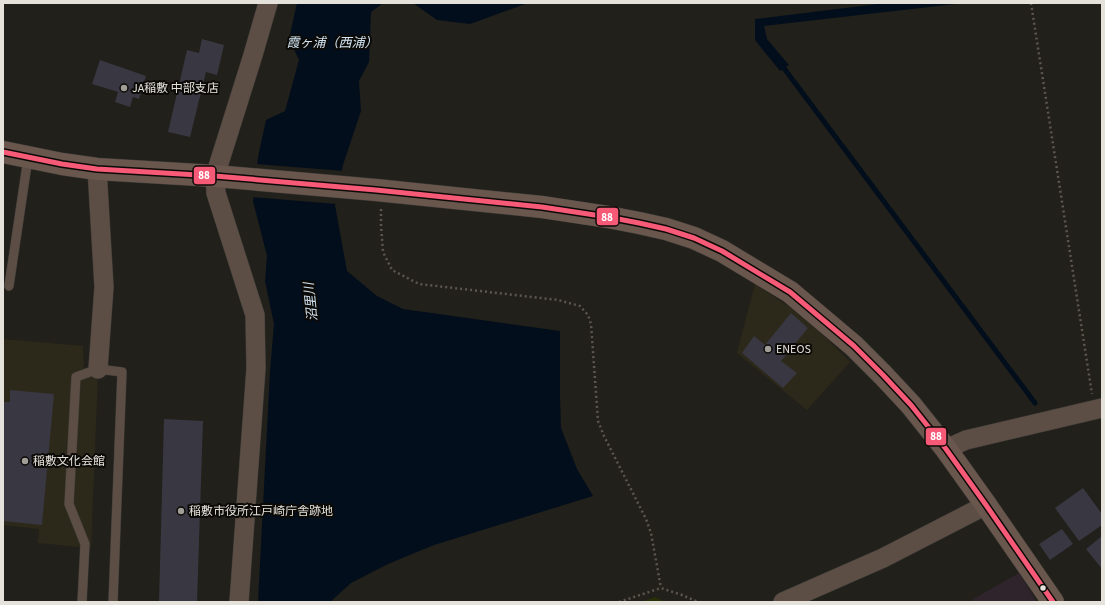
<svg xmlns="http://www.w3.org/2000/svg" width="1105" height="605" font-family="'Source Sans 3','Noto Sans JP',sans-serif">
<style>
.built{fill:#2d291a}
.industrial{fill:#2f232c}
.green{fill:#273008}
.water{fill:#030e1c}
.pier{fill:#21201a}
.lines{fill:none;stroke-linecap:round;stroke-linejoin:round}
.stream{stroke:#030e1c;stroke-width:5}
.building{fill:#393742}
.lane-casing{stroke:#3b3a36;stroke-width:10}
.street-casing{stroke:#3b3a36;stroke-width:20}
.secondary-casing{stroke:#3b3a36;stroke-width:23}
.path{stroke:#5d564f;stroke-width:2.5;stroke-dasharray:2 3;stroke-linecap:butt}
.lane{stroke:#5c4d45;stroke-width:9}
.street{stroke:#5c4d45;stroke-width:19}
.secondary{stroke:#69564d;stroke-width:22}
.bus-1-casing{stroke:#0c0a07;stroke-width:8}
.bus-1{stroke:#f75a77;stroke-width:5}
.poi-dot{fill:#a09e97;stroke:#0c0a07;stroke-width:1.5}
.bus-dot{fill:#e4e2db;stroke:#0c0a07;stroke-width:1.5}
.labels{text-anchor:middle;stroke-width:4;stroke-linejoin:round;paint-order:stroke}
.poi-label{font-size:12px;fill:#e4e2db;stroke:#0c0a07;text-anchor:start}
.water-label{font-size:13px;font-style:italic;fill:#d1e4f3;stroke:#0c0a07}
.line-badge{stroke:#0c0a07;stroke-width:1.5}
.badge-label{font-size:11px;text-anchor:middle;font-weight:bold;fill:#fff}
</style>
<rect width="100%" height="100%" fill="#21201a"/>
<g class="built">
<polygon points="755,284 791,308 821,333 850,362 807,410 737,353"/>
<polygon points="3,339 83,346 84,372 98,373 91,548 38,543 39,529 3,525"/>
</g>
<polygon class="industrial" points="1019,573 1037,602 971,602 975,598"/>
<polygon class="green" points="655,597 666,602 641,602"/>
<g class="water">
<polygon points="297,3 383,3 371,12 369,62 359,81 361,111 343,165 335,205 347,271 377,296 403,309 560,331 560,396 561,428 577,469 593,496 434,545 388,564 351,583 330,602 258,602 270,371 274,324 265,281 267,256 253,201 258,157 266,120 285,111 299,60 289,39"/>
<polygon points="413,3 528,3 470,24 437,20"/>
<polygon points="886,3 964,3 764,26 767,39 789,65 780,71 755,40 755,19"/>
</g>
<polygon class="pier" points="256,164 344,171 337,204 252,197"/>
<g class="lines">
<polyline class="stream" points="780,63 1035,403"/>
</g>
<g class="building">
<polygon points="202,39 224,45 217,75 206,72 190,137 168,132 187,50 199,53"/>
<polygon points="100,60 146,76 139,99 133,97 130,107 115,102 118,92 92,84"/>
<polygon points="791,313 808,328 781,361 797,373 783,388 742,353 754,336 765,345"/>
<polygon points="10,390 54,394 42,525 3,521 3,402 10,402"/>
<polygon points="164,419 203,421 197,602 159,602"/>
<polygon points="1083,488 1102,514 1102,525 1079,541 1055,508"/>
<polygon points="1062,529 1073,544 1050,560 1039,544"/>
<polygon points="1102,536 1102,569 1086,549"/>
</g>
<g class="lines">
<defs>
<g id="lane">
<polyline points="9,286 28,158"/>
<polyline points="82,602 85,544 69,504 76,377 98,369 122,372 113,602"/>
</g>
<g id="street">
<polyline points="97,169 104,287 98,369"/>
<polyline points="946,449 966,440 1102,408"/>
<polyline points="239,602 256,368 255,315 216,193 215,176 253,55 268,3"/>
<polyline points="783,602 883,558 986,505"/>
</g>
<polyline id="secondary" points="3,152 62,164 97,169 215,176 376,190 542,207 608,217 639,223 666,229 694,238 722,251 790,292 854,346 883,375 911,405 946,449 986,505 1053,602"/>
</defs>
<use href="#lane" class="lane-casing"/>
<use href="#street" class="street-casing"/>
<use href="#secondary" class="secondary-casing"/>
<g class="path">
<polyline points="1031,3 1092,394"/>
<polyline points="381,209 381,225 383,252 392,270 419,284 558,300 580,306 588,315 591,324 598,421 604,436 646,519 651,533 661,588"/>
<polyline points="619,602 661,588 682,595 698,602"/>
</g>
<use href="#lane" class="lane"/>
<use href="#street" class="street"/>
<use href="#secondary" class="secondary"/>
<defs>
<polyline id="bus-1" points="3,152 62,164 97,169 215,176 376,190 542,207 608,217 639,223 666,229 694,238 722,251 790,292 854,346 883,375 911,405 946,449 986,505 1053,602"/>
</defs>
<use href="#bus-1" class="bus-1-casing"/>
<use href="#bus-1" class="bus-1"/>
</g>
<g class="poi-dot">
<circle cx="124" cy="88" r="4"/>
<circle cx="768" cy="349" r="4"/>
<circle cx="25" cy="461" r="4"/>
<circle cx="181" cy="511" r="4"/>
</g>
<circle class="bus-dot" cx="1043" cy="588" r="3.5"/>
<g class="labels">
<g class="poi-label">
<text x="132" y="92">JA稲敷 中部支店</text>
<text x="776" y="353">ENEOS</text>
<text x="33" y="465">稲敷文化会館</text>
<text x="189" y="515">稲敷市役所江戸崎庁舎跡地</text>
</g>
<g class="water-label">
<text x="332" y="47">霞ヶ浦（西浦）</text>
<text transform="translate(310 302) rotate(-96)" y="5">沼里川</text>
</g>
</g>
<g class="line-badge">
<rect x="193" y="166" width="23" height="19" rx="4" fill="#f75a77"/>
<rect x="596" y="207" width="23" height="19" rx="4" fill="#f75a77"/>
<rect x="925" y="427" width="22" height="19" rx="4" fill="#f75a77"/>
</g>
<g class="badge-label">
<text x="204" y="179">88</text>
<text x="607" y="221">88</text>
<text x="936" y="440">88</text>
</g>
<rect width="1105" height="605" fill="none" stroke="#e4e2db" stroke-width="8"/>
</svg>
